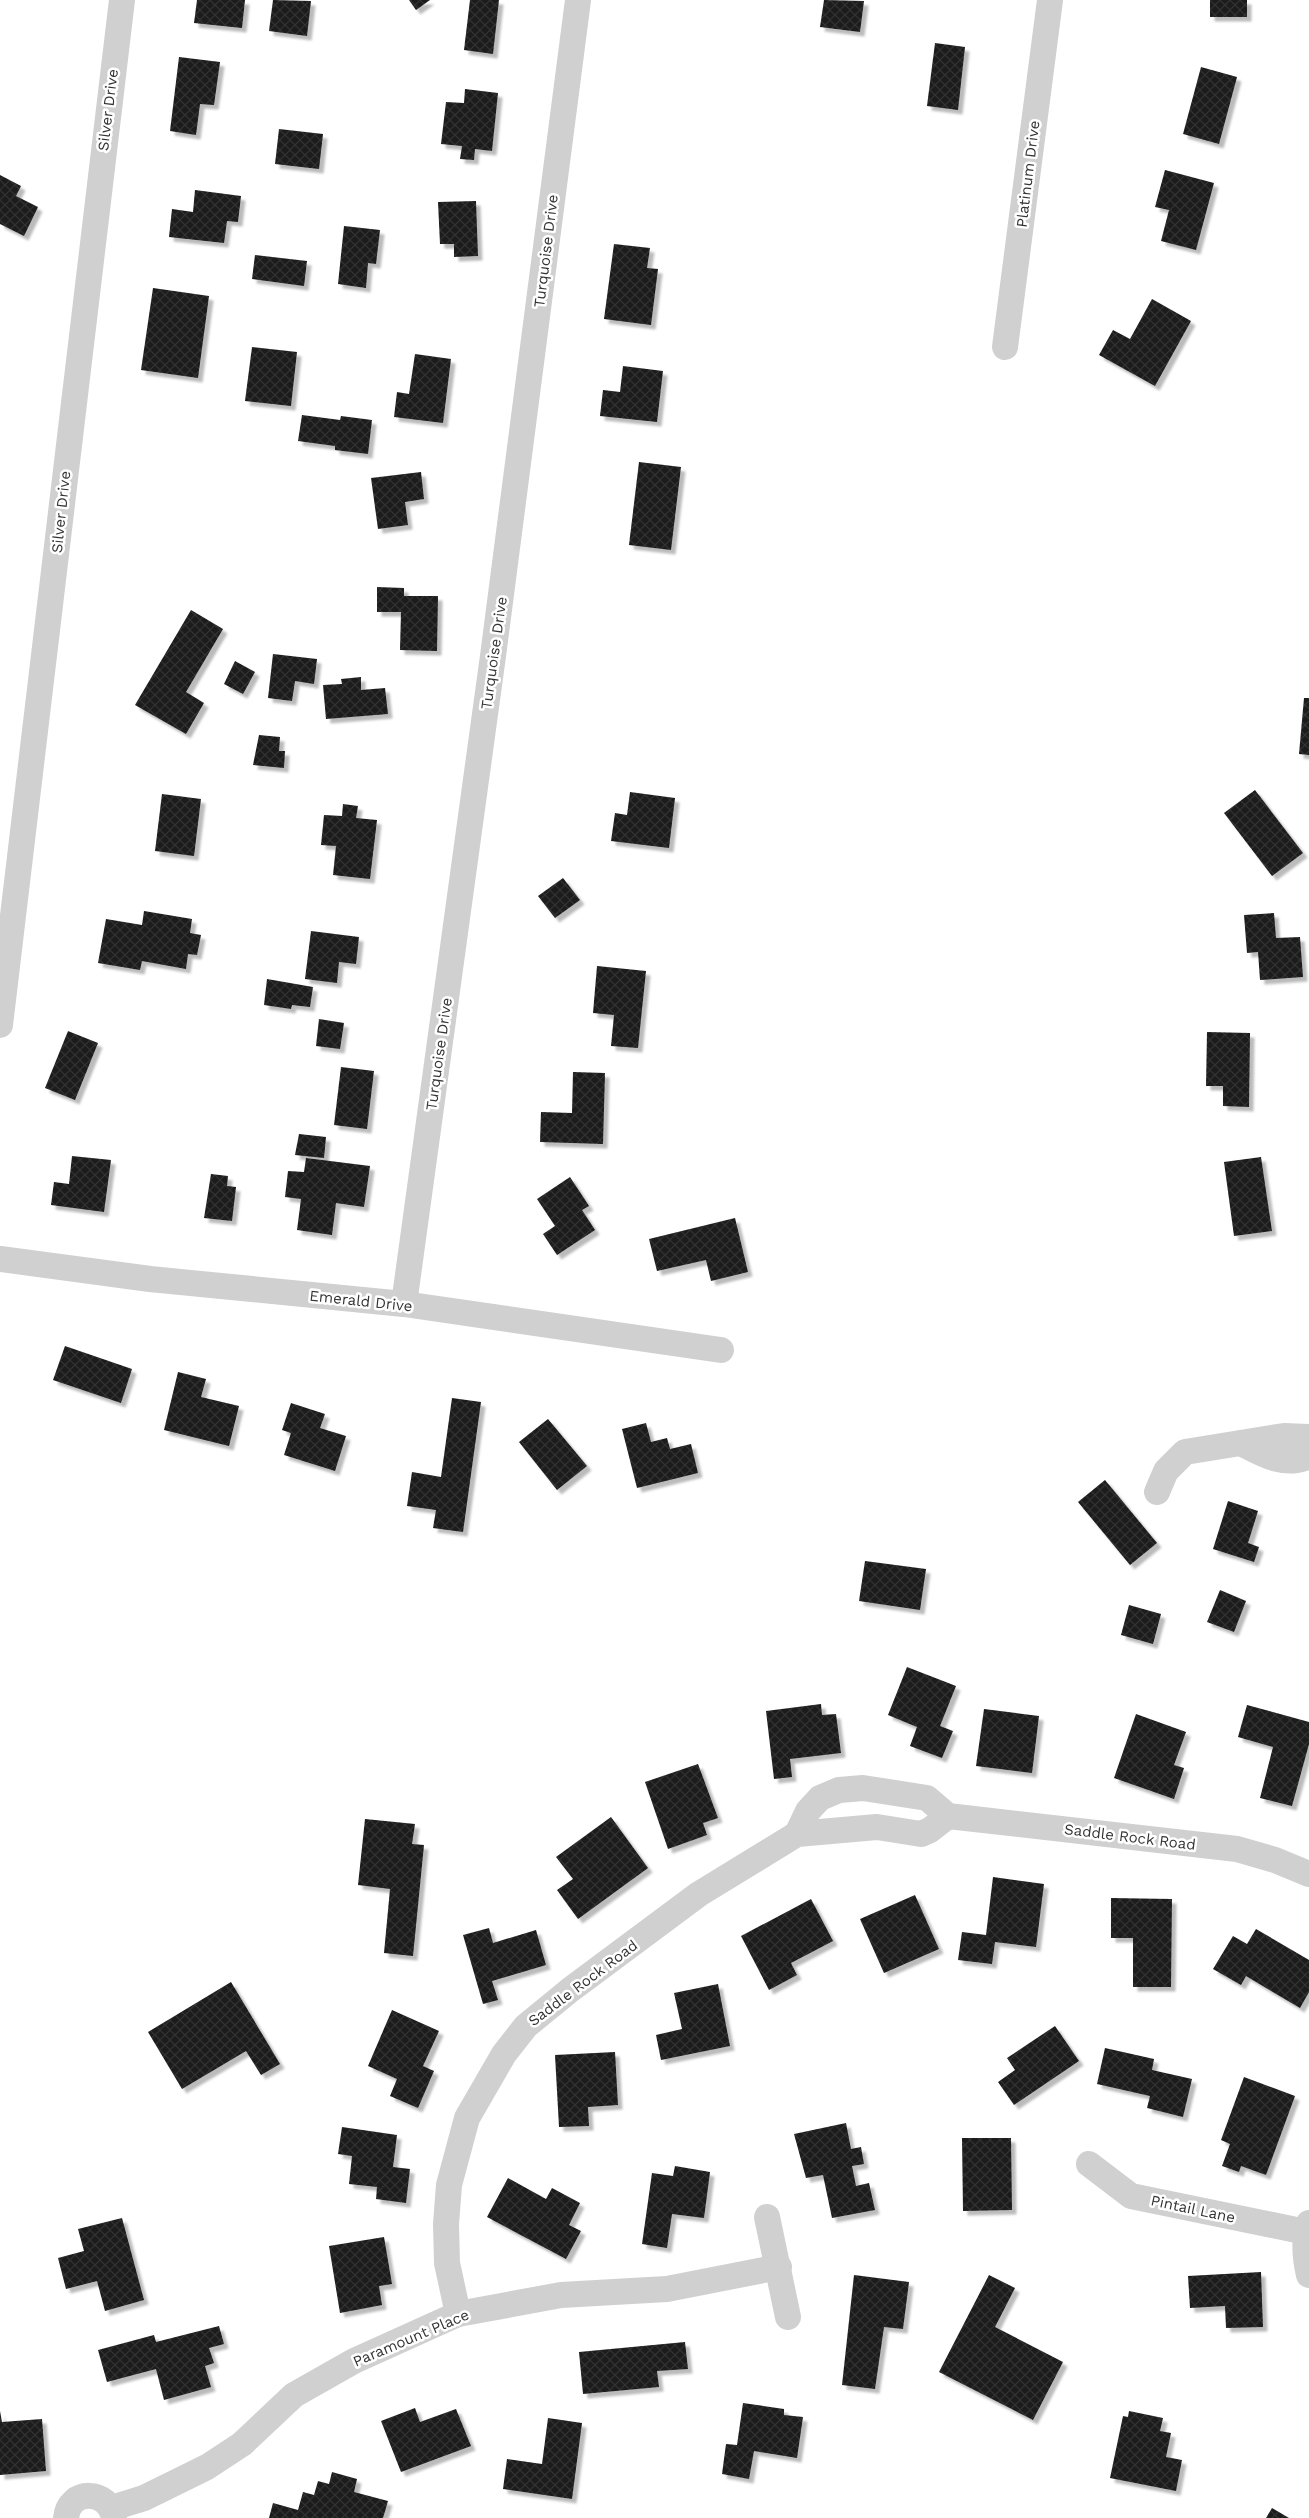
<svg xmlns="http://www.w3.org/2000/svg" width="1309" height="2518" font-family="'Work Sans',sans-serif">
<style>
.building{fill:url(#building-cross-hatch);filter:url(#shadow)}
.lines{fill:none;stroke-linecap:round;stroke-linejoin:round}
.minor{stroke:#d0d0d0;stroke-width:26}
.labels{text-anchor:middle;stroke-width:5;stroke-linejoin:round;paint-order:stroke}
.street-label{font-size:15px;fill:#333;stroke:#fff}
</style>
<defs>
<pattern id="building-cross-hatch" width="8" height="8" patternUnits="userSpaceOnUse" patternTransform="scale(1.25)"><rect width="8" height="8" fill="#1a1a1a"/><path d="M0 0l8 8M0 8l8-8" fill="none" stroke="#333"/></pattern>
<filter id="shadow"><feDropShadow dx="4.5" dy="4.5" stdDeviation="1" flood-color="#0004"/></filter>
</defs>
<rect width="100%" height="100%" fill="#fff"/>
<g class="building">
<polygon points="197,0 245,0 242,28 194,23"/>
<polygon points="273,0 311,1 307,36 269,31"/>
<polygon points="409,0 430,0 416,10"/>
<polygon points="470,0 499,0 493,54 464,50"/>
<polygon points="824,0 864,1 860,32 820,27"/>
<rect x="1210" y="0" width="37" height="17"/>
<polygon points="935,43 965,47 958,110 927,106"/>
<polygon points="179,57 220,62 214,105 200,104 196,135 170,131"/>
<polygon points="1201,67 1237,77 1219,144 1183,134"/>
<polygon points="465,89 498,93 492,151 475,149 474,160 460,159 462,146 441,144 446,102 464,103"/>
<polygon points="279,129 323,134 319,169 275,164"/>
<polygon points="1165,170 1214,183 1196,250 1161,241 1169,210 1155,207"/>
<polygon points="0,175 21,186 16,196 38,207 24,236 0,224"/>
<polygon points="195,190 241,196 238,222 227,221 224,243 169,237 172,209 193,212"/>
<polygon points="476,201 478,256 454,257 454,244 440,244 438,202"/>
<polygon points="344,226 380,230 376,264 368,263 366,288 338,284"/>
<polygon points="614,244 650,248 647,268 658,269 651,325 604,319"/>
<polygon points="255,255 307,261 304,286 252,279"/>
<polygon points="153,288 209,296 198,378 141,370"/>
<polygon points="1152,299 1191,321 1155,386 1099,355 1113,330 1130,339"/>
<polygon points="252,347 297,352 291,406 245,401"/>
<polygon points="415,354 451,359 443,423 394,417 397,392 409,394"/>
<polygon points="623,366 663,371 657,422 600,416 603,390 620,392"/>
<polygon points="302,415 340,420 341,416 372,420 368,454 335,450 335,446 298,441"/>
<polygon points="639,462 681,467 671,550 629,545"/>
<polygon points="421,472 424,499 405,502 408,525 378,529 371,478"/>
<polygon points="377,587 404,588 404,596 438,596 437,651 400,650 401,612 377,612"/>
<polygon points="191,610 223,629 186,692 204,703 186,734 135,705"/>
<polygon points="273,654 317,659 314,684 295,681 292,701 268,698"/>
<polygon points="235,661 255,672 243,694 224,684"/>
<polygon points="361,677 361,690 385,688 388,714 326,719 323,685 342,684 341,679"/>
<polygon points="1304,698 1309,698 1309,755 1299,754"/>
<polygon points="259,735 280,737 279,751 285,751 284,768 253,765"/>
<polygon points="1255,790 1303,853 1272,876 1224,813"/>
<polygon points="630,792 675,798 669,848 611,841 615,813 627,815"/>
<polygon points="162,794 201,799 194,856 155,851"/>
<polygon points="343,804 358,806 356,818 377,820 370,879 333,875 336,846 321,845 324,815 342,816"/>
<polygon points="563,878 580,900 555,918 538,896"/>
<polygon points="144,911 192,919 190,933 201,935 197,955 188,954 186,969 142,961 140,970 98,963 106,919 142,925"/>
<polygon points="1274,913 1276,938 1300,937 1303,977 1260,980 1258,952 1247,953 1244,915"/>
<polygon points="311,931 359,937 356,964 339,962 337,983 305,979"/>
<polygon points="597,966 646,971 638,1048 611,1046 614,1015 593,1013"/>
<polygon points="267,979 313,987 310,1007 292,1005 291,1009 264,1005"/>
<polygon points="319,1019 344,1023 340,1049 316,1046"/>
<polygon points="68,1031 98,1043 75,1100 45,1088"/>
<polygon points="1207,1032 1250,1033 1249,1107 1223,1106 1223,1086 1206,1086"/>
<polygon points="341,1067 374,1071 367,1129 334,1125"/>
<polygon points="573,1072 605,1073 603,1144 540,1142 541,1112 572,1113"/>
<polygon points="299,1134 326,1137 324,1158 295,1155"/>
<polygon points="72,1156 111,1160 104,1212 51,1205 54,1182 69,1184"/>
<polygon points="1261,1157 1272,1231 1234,1236 1224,1162"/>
<polygon points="306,1158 370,1166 364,1207 336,1203 332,1235 297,1230 301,1199 285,1197 288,1171 304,1172"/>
<polygon points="211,1174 228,1176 227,1186 236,1187 232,1221 204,1218"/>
<polygon points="570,1177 589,1206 582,1210 595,1230 557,1255 543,1234 555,1226 537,1199"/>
<polygon points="735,1218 748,1272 711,1281 706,1260 657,1271 649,1239"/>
<polygon points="65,1346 132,1369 121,1403 53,1380"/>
<polygon points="178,1372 206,1379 201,1397 239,1406 229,1446 164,1430"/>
<polygon points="452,1398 481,1402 463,1532 433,1528 436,1510 407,1506 412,1472 441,1477"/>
<polygon points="291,1403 325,1414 320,1428 346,1436 335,1471 284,1455 291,1433 282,1430"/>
<polygon points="548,1419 587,1466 557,1490 519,1442"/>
<polygon points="646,1423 651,1442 667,1438 670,1449 691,1444 698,1473 637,1488 622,1429"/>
<polygon points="1105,1480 1157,1543 1130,1565 1078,1502"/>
<polygon points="1228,1501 1258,1511 1248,1543 1259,1547 1254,1562 1213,1549"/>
<polygon points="865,1561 926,1569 920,1610 859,1601"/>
<polygon points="1220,1590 1246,1601 1234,1632 1207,1622"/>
<polygon points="1129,1605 1161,1614 1153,1644 1121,1635"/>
<polygon points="907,1667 956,1686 940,1726 953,1731 942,1758 910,1746 917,1727 888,1715"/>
<polygon points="821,1704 822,1715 836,1714 841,1753 790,1759 792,1777 774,1779 766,1711"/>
<polygon points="1247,1705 1309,1722 1309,1744 1292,1806 1260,1798 1273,1747 1238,1737"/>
<polygon points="984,1709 1039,1716 1032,1773 976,1766"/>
<polygon points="1136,1714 1186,1732 1174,1765 1184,1768 1174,1799 1114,1778"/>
<polygon points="698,1764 718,1818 703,1823 707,1835 668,1849 645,1782"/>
<polygon points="611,1817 648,1868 578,1919 557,1890 573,1879 556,1857"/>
<polygon points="365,1819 415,1824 412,1844 424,1845 413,1956 384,1953 390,1889 358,1885"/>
<polygon points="993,1877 1044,1884 1036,1947 995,1942 992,1964 958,1960 962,1932 986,1935"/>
<polygon points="915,1895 939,1949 884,1973 860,1919"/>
<polygon points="1111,1898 1172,1899 1171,1987 1133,1987 1133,1938 1111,1938"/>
<polygon points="811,1899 833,1941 791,1963 797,1975 769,1990 741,1936"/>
<polygon points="489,1928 493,1943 536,1930 546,1965 492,1981 498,2000 483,2004 463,1935"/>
<polygon points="1256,1929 1309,1960 1309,1992 1300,2008 1246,1976 1241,1985 1213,1969 1233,1936 1247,1944"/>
<polygon points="231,1982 280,2064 261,2075 246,2051 182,2089 148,2032"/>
<polygon points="718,1984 730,2046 661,2060 656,2035 682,2029 674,1993"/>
<polygon points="392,2010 439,2031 423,2066 434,2071 418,2108 390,2096 397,2079 368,2066"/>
<polygon points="1055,2026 1079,2061 1014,2105 998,2082 1015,2070 1007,2058"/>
<polygon points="1105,2048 1154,2059 1152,2070 1192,2079 1183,2117 1147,2108 1150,2096 1097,2084"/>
<polygon points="615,2052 618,2105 588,2107 589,2126 559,2127 555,2055"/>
<polygon points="1244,2077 1295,2096 1266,2175 1241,2166 1239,2172 1222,2166 1230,2144 1221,2140"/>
<polygon points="846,2123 851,2149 861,2147 864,2164 852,2166 856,2186 869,2183 875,2210 832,2218 823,2175 806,2178 794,2134"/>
<polygon points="342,2127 397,2135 393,2167 410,2169 406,2203 376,2199 377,2187 349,2184 352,2156 338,2154"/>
<polygon points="962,2138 1011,2138 1012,2210 963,2211"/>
<polygon points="675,2166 710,2172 704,2218 672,2214 667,2248 642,2244 652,2173 673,2176"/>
<polygon points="508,2178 546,2199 552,2188 580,2203 569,2225 581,2231 566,2259 487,2217"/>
<polygon points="122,2218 144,2300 105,2311 97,2281 66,2289 58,2258 84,2251 78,2229"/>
<polygon points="384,2237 392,2284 379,2286 382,2305 340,2313 329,2246"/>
<polygon points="1261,2272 1263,2327 1226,2328 1225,2306 1190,2308 1188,2276"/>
<polygon points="854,2275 909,2282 903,2329 884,2327 875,2389 842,2385"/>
<polygon points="989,2275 1015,2288 995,2327 1063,2362 1033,2420 939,2372"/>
<polygon points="219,2326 224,2344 209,2348 214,2363 205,2366 211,2387 164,2400 156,2369 107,2382 98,2350 154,2335 156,2342"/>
<polygon points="685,2342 688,2369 657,2371 659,2387 583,2394 579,2352"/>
<polygon points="743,2403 784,2409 784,2415 803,2417 797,2458 754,2451 749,2479 722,2474 726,2444 737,2445"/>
<polygon points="415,2408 420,2422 456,2409 471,2446 401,2472 381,2421"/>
<polygon points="0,2411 2,2422 42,2419 46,2471 0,2475"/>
<polygon points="1129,2411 1163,2418 1160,2431 1171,2433 1166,2457 1182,2460 1176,2491 1110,2478 1123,2416 1128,2417"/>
<polygon points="548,2418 582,2423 572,2499 503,2489 507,2459 542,2464"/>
<polygon points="332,2472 357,2479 354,2492 388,2501 383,2518 269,2518 273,2503 298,2510 303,2492 314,2495 318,2481 329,2484"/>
<polygon points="1272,2508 1289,2518 1266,2518"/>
</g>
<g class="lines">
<g class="minor">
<polyline points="1005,347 1050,0"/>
<path d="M 0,1025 C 42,683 79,341 122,0"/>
<polyline points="0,1259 150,1279 404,1304 721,1350"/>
<polyline points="404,1304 493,656 578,0"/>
<path d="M 1241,1443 C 1262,1454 1285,1468 1309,1456"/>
<polyline points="1157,1492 1166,1471 1185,1452 1284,1436 1309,1437"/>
<polyline points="797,1834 808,1811 820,1798 839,1790 863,1788 927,1798 948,1816 1237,1849 1275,1860 1309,1874"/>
<polyline points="1089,2164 1131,2196 1306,2232"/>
<polyline points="767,2217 788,2317"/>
<path d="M 1309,2223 C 1303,2240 1305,2258 1309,2275"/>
<polyline points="458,2314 447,2263 446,2224 449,2185 467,2118 504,2054 526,2026 570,1990 699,1894 797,1834 877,1827 921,1834 930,1830 948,1816"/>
<polyline points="112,2508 144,2498 207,2467 242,2444 294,2395 354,2361 458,2314 561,2295 667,2289 779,2267"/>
<path d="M 66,2518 C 69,2488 109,2489 114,2518"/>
</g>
</g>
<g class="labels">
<g class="street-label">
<text transform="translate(108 110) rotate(-83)" y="5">Silver Drive</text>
<text transform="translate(1028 174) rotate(-83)" y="5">Platinum Drive</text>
<text transform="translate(546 251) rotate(-83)" y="5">Turquoise Drive</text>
<text transform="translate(61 512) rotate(-84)" y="5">Silver Drive</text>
<text transform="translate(494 653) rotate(-82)" y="5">Turquoise Drive</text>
<text transform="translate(439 1054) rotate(-82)" y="5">Turquoise Drive</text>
<text transform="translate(361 1301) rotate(6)" y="5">Emerald Drive</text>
<text transform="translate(1130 1837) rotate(7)" y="5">Saddle Rock Road</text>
<text transform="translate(583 1983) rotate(-37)" y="5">Saddle Rock Road</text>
<text transform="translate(1193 2209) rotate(12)" y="5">Pintail Lane</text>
<text transform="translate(411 2338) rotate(-23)" y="5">Paramount Place</text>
</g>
</g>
</svg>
